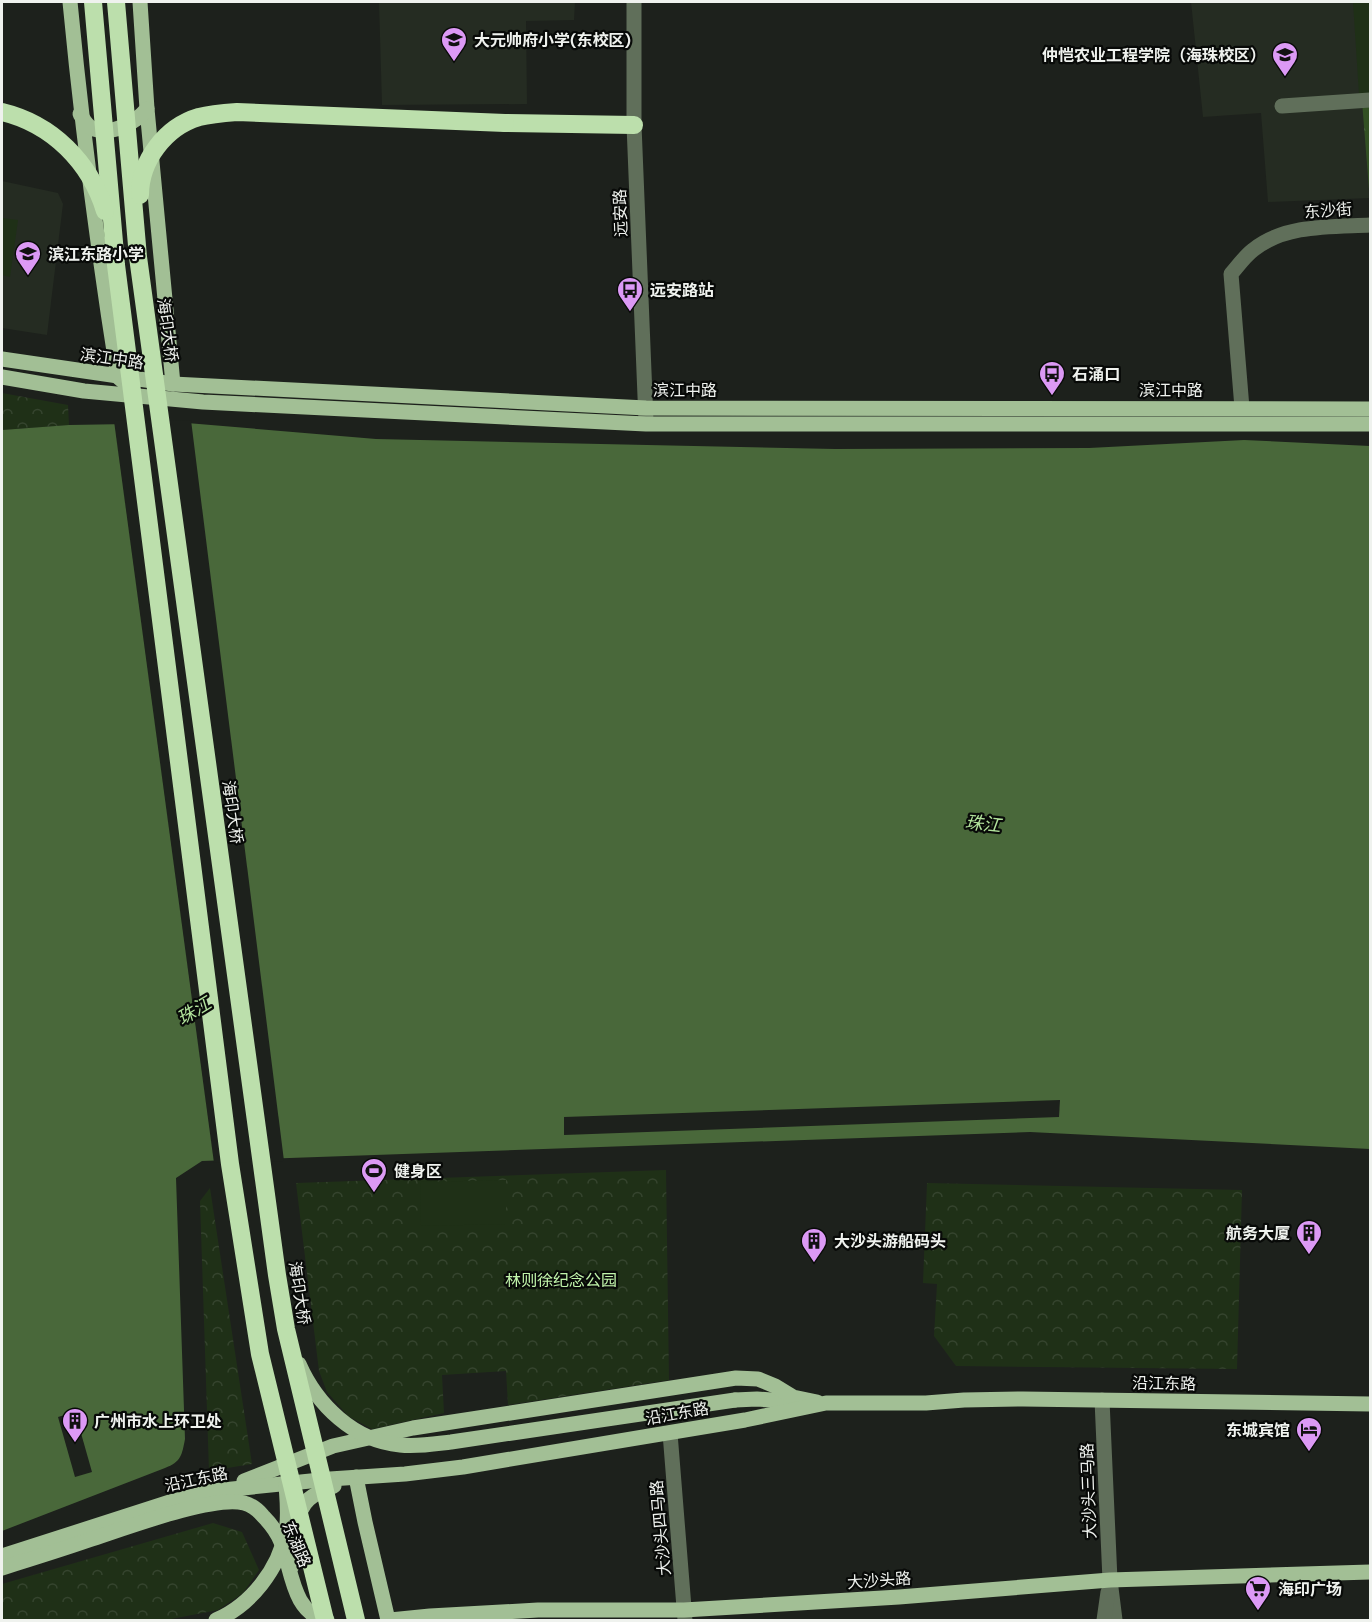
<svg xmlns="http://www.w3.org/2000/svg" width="1372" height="1622" font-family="'DM Sans','Noto Sans SC',sans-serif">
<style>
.built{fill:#252c22}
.forest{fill:url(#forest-firs)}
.park{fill:url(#park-crowns)}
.garden{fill:#1f3017}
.water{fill:#49683a}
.pier{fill:#1d211c}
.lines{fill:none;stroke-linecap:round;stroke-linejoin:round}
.minor{stroke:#606f5a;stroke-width:15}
.major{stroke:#a2bf95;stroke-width:15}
.highway{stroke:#bcdfac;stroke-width:18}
.major-bridge{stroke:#a2bf95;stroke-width:15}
.highway-bridge{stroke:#bcdfac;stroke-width:18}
.labels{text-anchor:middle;stroke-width:4.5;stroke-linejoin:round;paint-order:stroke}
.poi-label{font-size:16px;font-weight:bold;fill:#eff2ee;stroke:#080a08;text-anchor:start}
.street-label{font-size:16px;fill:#eff2ee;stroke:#080a08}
.park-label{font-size:16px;fill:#c1f4ab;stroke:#080a08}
.water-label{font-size:18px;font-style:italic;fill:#b2e39c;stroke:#080a08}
</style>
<defs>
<pattern id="forest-firs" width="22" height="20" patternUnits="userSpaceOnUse" patternTransform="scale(1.5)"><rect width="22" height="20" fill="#325023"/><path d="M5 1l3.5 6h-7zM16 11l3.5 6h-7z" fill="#506a43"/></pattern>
<pattern id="park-crowns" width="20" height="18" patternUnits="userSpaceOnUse" patternTransform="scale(1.5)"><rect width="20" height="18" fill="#1f3017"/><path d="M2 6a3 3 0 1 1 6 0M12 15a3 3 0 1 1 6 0" fill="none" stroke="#35442e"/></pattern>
</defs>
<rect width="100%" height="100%" fill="#1d211c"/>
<g class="built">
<polygon points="379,2 575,2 574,20 526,21 527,104 382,105"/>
<polygon points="1191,2 1370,2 1370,198 1268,202 1261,113 1203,117"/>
<polygon points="2,181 58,193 63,204 47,335 2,328"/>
</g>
<polygon class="forest" points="1370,100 1370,189 1369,189 1362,101"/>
<g class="park">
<polygon points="2,393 68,405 69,425 2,430"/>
<polygon points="666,1170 669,1380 508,1405 506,1371 442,1375 444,1413 372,1429 348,1416 327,1392 319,1371 296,1183"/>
<polygon points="927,1183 1242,1190 1237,1369 956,1366 934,1336 937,1284 923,1283"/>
<polygon points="210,1188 252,1464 209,1471 200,1201"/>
<polygon points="213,1523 242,1532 259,1570 243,1593 218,1610 166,1620 2,1620 2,1584"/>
</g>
<g class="garden">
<polygon points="1353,2 1370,2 1370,93 1359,94"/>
<polygon points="2,218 18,220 10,277 2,275"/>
<polygon points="506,1180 506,1224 421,1226 420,1182"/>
</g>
<path class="water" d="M 187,423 L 376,439 L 835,449 L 1089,448 L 1244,440 L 1370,446 L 1370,1149 L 1030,1132 L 202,1161 L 176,1178 L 185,1439 C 182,1455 181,1462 165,1468 L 2,1531 L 2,430 L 69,425 Z"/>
<g class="pier">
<polygon points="191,420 284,1161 214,1163 114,421"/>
<polygon points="1060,1100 1059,1117 564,1135 564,1117"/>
<polygon points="75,1412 92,1472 75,1477 58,1417"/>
</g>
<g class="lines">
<g class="minor">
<polyline points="634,2 634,125 646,421"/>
<polyline points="1282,106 1370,100"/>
<path d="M 1242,408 L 1231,274 C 1238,266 1245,256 1253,250 C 1285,224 1332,227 1370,225"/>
<polyline points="1102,1400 1110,1580 1115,1620"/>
<polyline points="670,1433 685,1620"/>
<polyline points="1104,1620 1108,1592"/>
</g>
<g class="major">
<path d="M 70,2 C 82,127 98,252 118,377 L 125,383"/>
<polyline points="140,2 147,109 173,384"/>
<path d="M 80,114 C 84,120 87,127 94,129 C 113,135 135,123 147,109"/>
<polyline points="2,359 173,384 646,408 1370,409"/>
<polyline points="2,377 84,391 203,402 646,424 1370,424"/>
<polyline points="735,1400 757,1399 799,1402"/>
<polyline points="356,1477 365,1522 388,1620"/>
<polyline points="244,1481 333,1446 413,1428 736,1378 758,1379 775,1386 793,1397 817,1402"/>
<polyline points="2,1556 170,1502 213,1491 330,1479 405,1474 463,1467 745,1420 826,1403 926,1403 964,1400 1023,1399 1370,1404"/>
<path d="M 292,1566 C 291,1548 295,1511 309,1499 C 316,1493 326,1489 334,1486"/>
<path d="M 2,1568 C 31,1559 60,1550 89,1540 C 123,1529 213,1495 244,1503 C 252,1505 258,1510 263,1516 C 271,1524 277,1532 281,1542 C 292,1569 292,1614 327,1620"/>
<polyline points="390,1620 430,1616 538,1610 684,1610 899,1597 1110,1580 1370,1572"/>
</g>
<polyline class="highway" points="505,123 634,125"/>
<g class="major-bridge">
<path d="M 299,1364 C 317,1405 354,1441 400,1445 C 417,1447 434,1444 451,1442 L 735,1400"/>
<path d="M 216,1620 C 251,1605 279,1569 286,1531 C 289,1516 287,1500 286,1485"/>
</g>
<g class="highway-bridge">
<polyline points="93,2 116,265 230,1164 260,1354 325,1620"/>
<polyline points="116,2 138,257 277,1275 286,1329 356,1620"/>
<path d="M 2,112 C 52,124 90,162 105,211"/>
<path d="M 140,195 C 140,161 165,127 199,117 C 211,114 224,113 237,112 L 505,123"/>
</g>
</g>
<defs>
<symbol id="university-pin" viewBox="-11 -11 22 30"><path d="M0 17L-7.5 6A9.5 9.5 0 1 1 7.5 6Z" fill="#dc99f5" stroke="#080a08"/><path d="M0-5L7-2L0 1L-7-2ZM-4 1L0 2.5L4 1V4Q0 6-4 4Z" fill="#111"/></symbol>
<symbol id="school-pin" viewBox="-11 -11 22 30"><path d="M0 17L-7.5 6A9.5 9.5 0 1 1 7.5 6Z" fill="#dc99f5" stroke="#080a08"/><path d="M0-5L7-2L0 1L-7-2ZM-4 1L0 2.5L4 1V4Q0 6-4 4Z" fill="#111"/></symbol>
<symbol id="bus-pin" viewBox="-11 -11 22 30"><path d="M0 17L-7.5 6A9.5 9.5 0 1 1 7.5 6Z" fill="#dc99f5" stroke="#080a08"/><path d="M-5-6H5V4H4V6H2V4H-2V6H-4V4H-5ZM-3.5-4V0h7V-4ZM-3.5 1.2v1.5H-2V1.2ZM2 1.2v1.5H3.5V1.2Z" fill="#111"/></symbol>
<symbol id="stadium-pin" viewBox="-11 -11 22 30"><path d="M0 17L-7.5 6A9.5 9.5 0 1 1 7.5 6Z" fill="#dc99f5" stroke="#080a08"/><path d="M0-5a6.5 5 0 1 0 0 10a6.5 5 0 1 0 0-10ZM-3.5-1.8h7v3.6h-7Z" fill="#111"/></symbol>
<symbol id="building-pin" viewBox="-11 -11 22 30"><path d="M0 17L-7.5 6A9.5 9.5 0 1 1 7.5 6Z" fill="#dc99f5" stroke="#080a08"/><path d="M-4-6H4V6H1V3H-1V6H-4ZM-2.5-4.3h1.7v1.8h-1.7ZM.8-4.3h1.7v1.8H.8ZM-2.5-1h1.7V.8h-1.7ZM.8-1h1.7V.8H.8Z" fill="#111"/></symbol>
<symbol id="hotel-pin" viewBox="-11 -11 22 30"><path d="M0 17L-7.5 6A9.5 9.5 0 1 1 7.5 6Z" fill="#dc99f5" stroke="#080a08"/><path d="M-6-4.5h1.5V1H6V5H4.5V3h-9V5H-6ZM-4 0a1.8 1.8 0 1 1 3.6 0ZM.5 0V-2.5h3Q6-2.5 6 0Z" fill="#111"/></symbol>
<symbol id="supermarket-pin" viewBox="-11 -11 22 30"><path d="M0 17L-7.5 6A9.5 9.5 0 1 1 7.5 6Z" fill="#dc99f5" stroke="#080a08"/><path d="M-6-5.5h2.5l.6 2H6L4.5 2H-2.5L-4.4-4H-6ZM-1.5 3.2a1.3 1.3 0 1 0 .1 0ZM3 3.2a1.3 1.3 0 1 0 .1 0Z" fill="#111"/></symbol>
</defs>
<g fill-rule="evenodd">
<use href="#university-pin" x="439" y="25" width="30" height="40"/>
<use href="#university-pin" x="1270" y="40" width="30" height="40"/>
<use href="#school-pin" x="13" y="239" width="30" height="40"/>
<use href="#bus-pin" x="615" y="275" width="30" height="40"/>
<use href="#bus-pin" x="1037" y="359" width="30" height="40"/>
<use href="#stadium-pin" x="359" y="1156" width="30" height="40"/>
<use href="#building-pin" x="1294" y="1218" width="30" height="40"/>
<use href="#building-pin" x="799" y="1226" width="30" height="40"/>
<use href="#building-pin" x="60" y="1406" width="30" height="40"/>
<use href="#hotel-pin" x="1294" y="1415" width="30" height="40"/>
<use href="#supermarket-pin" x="1243" y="1574" width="30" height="40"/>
</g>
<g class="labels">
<g class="poi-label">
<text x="474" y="46">大元帅府小学(东校区)</text>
<text x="1266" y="61" text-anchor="end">仲恺农业工程学院（海珠校区）</text>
<text x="48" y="260">滨江东路小学</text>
<text x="650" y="296">远安路站</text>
<text x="1072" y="380">石涌口</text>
<text x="394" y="1177">健身区</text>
<text x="1290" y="1239" text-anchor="end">航务大厦</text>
<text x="834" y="1247">大沙头游船码头</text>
<text x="94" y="1427">广州市水上环卫处</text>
<text x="1290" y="1436" text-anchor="end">东城宾馆</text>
<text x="1278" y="1595">海印广场</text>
</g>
<g class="street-label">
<text transform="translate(1328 210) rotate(-4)" y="6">东沙街</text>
<text transform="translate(620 213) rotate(-92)" y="6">远安路</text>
<text transform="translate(168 330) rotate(82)" y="6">海印大桥</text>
<text transform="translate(112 358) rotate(8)" y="6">滨江中路</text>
<text x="685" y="396">滨江中路</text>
<text x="1171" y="396">滨江中路</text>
<text transform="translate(233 812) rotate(82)" y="6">海印大桥</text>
<text transform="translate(300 1293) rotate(81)" y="6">海印大桥</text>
<text transform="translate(1164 1383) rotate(1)" y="6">沿江东路</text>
<text transform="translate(677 1413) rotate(-10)" y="6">沿江东路</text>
<text transform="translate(196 1479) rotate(-12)" y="6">沿江东路</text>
<text transform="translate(1088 1491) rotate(-92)" y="6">大沙头三马路</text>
<text transform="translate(660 1528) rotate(-95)" y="6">大沙头四马路</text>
<text transform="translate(297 1544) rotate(67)" y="6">东湖路</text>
<text transform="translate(879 1580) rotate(-4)" y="6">大沙头路</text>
</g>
<g class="park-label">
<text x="561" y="1286">林则徐纪念公园</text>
</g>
<g class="water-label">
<text transform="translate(983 824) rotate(6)" y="6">珠江</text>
<text transform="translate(194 1011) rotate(-31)" y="6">珠江</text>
</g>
</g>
<rect width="1372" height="1622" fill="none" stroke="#eff2ee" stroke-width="6"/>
</svg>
